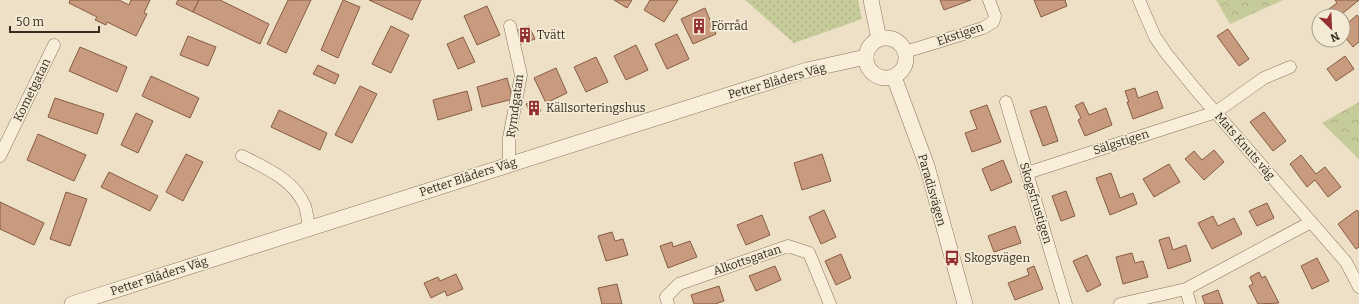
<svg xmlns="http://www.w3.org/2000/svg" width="1359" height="304" font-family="Bitter,serif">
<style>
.grass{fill:url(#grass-dots)}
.forest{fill:url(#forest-crowns)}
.building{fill:#c99b7e;stroke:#865c43}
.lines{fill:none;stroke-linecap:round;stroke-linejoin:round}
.minor-casing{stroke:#87725c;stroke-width:13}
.tertiary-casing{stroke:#87725c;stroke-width:16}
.minor{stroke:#f8eed9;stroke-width:12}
.tertiary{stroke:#f8eed9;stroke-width:15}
.labels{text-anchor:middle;stroke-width:3.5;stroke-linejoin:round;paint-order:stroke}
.poi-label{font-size:12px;fill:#382b20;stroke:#f4ebd6;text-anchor:start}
.street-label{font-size:12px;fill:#382b20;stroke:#f4ebd6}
</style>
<defs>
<pattern id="grass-dots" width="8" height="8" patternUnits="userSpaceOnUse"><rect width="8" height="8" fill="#c6cb9a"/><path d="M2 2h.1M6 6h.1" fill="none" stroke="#abae84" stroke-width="1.8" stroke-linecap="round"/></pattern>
<pattern id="forest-crowns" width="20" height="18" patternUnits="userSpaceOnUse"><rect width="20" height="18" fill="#c6cb9a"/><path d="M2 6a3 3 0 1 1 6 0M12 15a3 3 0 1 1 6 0" fill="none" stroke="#abae84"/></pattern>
</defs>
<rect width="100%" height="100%" fill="#ede0c6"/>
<polygon class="grass" points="745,0 858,0 862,19 794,43"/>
<g class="forest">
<polygon points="1216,0 1283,0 1230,24"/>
<polygon points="1359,102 1359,159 1322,123"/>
</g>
<g class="building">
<polygon points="70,0 119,0 129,5 131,0 150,0 144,13 147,14 136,36 107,22 106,25 95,20 97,17 69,3"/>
<polygon points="178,0 199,0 193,12 176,4"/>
<polygon points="199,0 220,0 269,24 260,44 193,12"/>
<polygon points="288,0 311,0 286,53 267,44"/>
<polygon points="343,0 360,7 338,58 321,50"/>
<polygon points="369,0 421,0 412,20"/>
<polygon points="614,0 632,0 627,8"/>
<polygon points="650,0 678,0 664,22 644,10"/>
<polygon points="940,0 971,0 944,10"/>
<polygon points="1034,0 1065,0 1067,6 1041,17"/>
<polygon points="1335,0 1359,0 1342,14 1349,22 1357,15 1359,18 1359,42 1353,47 1343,35 1343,16 1328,16 1325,12 1337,3"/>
<polygon points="487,6 500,35 477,45 464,16"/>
<polygon points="705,8 716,34 693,44 681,19"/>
<polygon points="391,26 409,35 391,73 372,64"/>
<polygon points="529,26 535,39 521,44 515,31"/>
<polygon points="1228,29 1249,59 1239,66 1217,36"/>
<polygon points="677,34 689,59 667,69 655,44"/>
<polygon points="188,36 216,47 208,66 180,55"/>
<polygon points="463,37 475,62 458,69 447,44"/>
<polygon points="636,45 648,70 626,80 614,56"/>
<polygon points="80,47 127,67 117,92 69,71"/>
<polygon points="1345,56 1354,69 1336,81 1327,69"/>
<polygon points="596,57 608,82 586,92 574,67"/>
<polygon points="318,65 339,75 335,84 313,74"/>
<polygon points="556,68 567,93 546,103 534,78"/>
<polygon points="151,76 199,98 190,118 142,96"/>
<polygon points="507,78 513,99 482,107 477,87"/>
<polygon points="360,86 377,94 352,143 335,135"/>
<polygon points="1135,88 1138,98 1157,91 1163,108 1133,119 1127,102 1129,102 1125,91"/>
<polygon points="467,91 472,110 438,120 433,100"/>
<polygon points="55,98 104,114 97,134 48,117"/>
<polygon points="536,100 541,111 532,116 526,104"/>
<polygon points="1083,102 1089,115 1106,108 1112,125 1085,136 1078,120 1081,118 1075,106"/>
<polygon points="987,105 1001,142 972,152 965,133 977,129 970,111"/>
<polygon points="1046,106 1058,141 1043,146 1030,111"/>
<polygon points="279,110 327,133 320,150 271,127"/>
<polygon points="1264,112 1286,141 1273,151 1250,122"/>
<polygon points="136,113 153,121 138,153 121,145"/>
<polygon points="38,134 86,155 74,181 27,160"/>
<polygon points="1214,150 1224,162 1204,180 1185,159 1194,151 1202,160"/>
<polygon points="186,154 203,162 183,201 166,192"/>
<polygon points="822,154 831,181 802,190 794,163"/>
<polygon points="1301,155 1316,174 1325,167 1341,187 1328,197 1315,180 1307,187 1290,164"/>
<polygon points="1003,160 1012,182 991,191 982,169"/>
<polygon points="1169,164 1180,182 1154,197 1143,179"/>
<polygon points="109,172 158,196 150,211 101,187"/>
<polygon points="1111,173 1120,198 1133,193 1137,204 1110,215 1096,178"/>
<polygon points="1066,191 1075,216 1061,221 1052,196"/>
<polygon points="66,192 87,199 70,246 50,239"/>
<polygon points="0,202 44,223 34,245 0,229"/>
<polygon points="1267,203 1274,218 1257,226 1249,211"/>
<polygon points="824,210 836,237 821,244 809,217"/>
<polygon points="1357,210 1359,213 1359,247 1356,249 1338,224"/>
<polygon points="762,215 770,235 746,245 737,225"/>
<polygon points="1213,216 1218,226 1234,218 1242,234 1212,249 1198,223"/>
<polygon points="1015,226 1021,243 994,252 988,236"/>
<polygon points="612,232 615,241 623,239 628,255 606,261 598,236"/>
<polygon points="1169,237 1173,250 1186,245 1191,261 1168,269 1159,240"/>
<polygon points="690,241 697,257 668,268 660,246 672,242 673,247"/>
<polygon points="1132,253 1135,263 1143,261 1148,277 1123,284 1116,257"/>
<polygon points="841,254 851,278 836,285 825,261"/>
<polygon points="1087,255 1101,285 1087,292 1073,261"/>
<polygon points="1317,258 1329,281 1312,289 1301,266"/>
<polygon points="775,266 781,280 756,291 749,276"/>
<polygon points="1034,266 1043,289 1015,300 1008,283 1029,275 1027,269"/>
<polygon points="1259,272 1262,278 1265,276 1279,303 1258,304 1249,286 1253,284 1250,277"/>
<polygon points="456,274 463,289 447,296 445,291 431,298 424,283 438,277 440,281"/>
<polygon points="617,284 622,304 602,304 598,288"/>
<polygon points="719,286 724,301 715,304 694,304 691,295"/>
<polygon points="1218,290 1223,304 1205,304 1202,296"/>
</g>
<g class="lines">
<defs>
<g id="minor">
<polyline points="1139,0 1155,37 1166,53 1196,90 1346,262 1359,287"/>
<polyline points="905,52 983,28 993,22 995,16 989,0"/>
<polyline points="1006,102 1066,304"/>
<polyline points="0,156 54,45"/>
<path d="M 242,156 C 266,168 294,180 305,206 C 307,213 308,221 309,228"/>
<polyline points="509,164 509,138 521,75 510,26"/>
<polyline points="1027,173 1216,112 1264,78 1290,67"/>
<polyline points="1186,289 1190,304"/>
<polyline points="668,304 666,297 679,284 788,246 809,253 830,304"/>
<polyline points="1120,304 1186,289 1311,222"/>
</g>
<g id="tertiary">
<polyline points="871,0 879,39"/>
<circle cx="886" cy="58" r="20"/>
<polyline points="894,77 927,166 965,304"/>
<polyline points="72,304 807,70 866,57"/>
</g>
</defs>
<use href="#minor" class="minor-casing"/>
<use href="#tertiary" class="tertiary-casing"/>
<use href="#minor" class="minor"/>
<use href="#tertiary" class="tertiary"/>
</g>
<defs>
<symbol id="building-bare" viewBox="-9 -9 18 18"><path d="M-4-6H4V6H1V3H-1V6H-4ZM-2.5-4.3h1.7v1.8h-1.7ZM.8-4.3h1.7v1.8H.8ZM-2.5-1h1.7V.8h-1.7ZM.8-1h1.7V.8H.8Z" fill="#942f32" stroke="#f4ebd6" stroke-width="2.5" paint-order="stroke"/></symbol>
<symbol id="bus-bare" viewBox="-9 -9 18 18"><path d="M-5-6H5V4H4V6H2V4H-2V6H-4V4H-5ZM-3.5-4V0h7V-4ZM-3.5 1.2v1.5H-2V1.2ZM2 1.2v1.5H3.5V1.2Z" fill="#942f32" stroke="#f4ebd6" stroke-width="2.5" paint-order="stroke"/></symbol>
</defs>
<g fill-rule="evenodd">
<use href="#building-bare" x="688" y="15" width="22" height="22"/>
<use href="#building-bare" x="514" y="24" width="22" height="22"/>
<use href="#building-bare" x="523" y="97" width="22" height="22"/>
<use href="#bus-bare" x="941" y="247" width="22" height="22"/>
</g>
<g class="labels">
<g class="poi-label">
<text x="711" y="30">Förråd</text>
<text x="537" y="39">Tvätt</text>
<text x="546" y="112">Källsorteringshus</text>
<text x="964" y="262">Skogsvägen</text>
</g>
<g class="street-label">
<text transform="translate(960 34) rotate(-19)" y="4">Ekstigen</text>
<text transform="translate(777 81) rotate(-16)" y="4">Petter Blåders Väg</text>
<text transform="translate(32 90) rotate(-64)" y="4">Kometgatan</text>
<text transform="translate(515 106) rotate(-82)" y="4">Rymdgatan</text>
<text transform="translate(1121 142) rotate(-18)" y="4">Sälgstigen</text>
<text transform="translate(1245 146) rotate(49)" y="4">Mats Knuts väg</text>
<text transform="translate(468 177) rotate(-18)" y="4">Petter Blåders Väg</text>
<text transform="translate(932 190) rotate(74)" y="4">Paradisvägen</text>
<text transform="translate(1036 203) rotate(73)" y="4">Skogsfrustigen</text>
<text transform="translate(747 260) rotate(-19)" y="4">Alkottsgatan</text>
<text transform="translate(159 276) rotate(-18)" y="4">Petter Blåders Väg</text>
</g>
</g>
<g transform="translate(1331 28) rotate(156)"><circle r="19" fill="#f4ebd6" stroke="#a99e8d"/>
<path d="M0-3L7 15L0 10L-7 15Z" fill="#942f32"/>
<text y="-6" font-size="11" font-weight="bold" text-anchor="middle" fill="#382b20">N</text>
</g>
<path d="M10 26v6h89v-6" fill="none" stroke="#382b20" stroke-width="2"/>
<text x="16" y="26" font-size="12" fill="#382b20" stroke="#f4ebd6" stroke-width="3" paint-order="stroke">50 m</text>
</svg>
